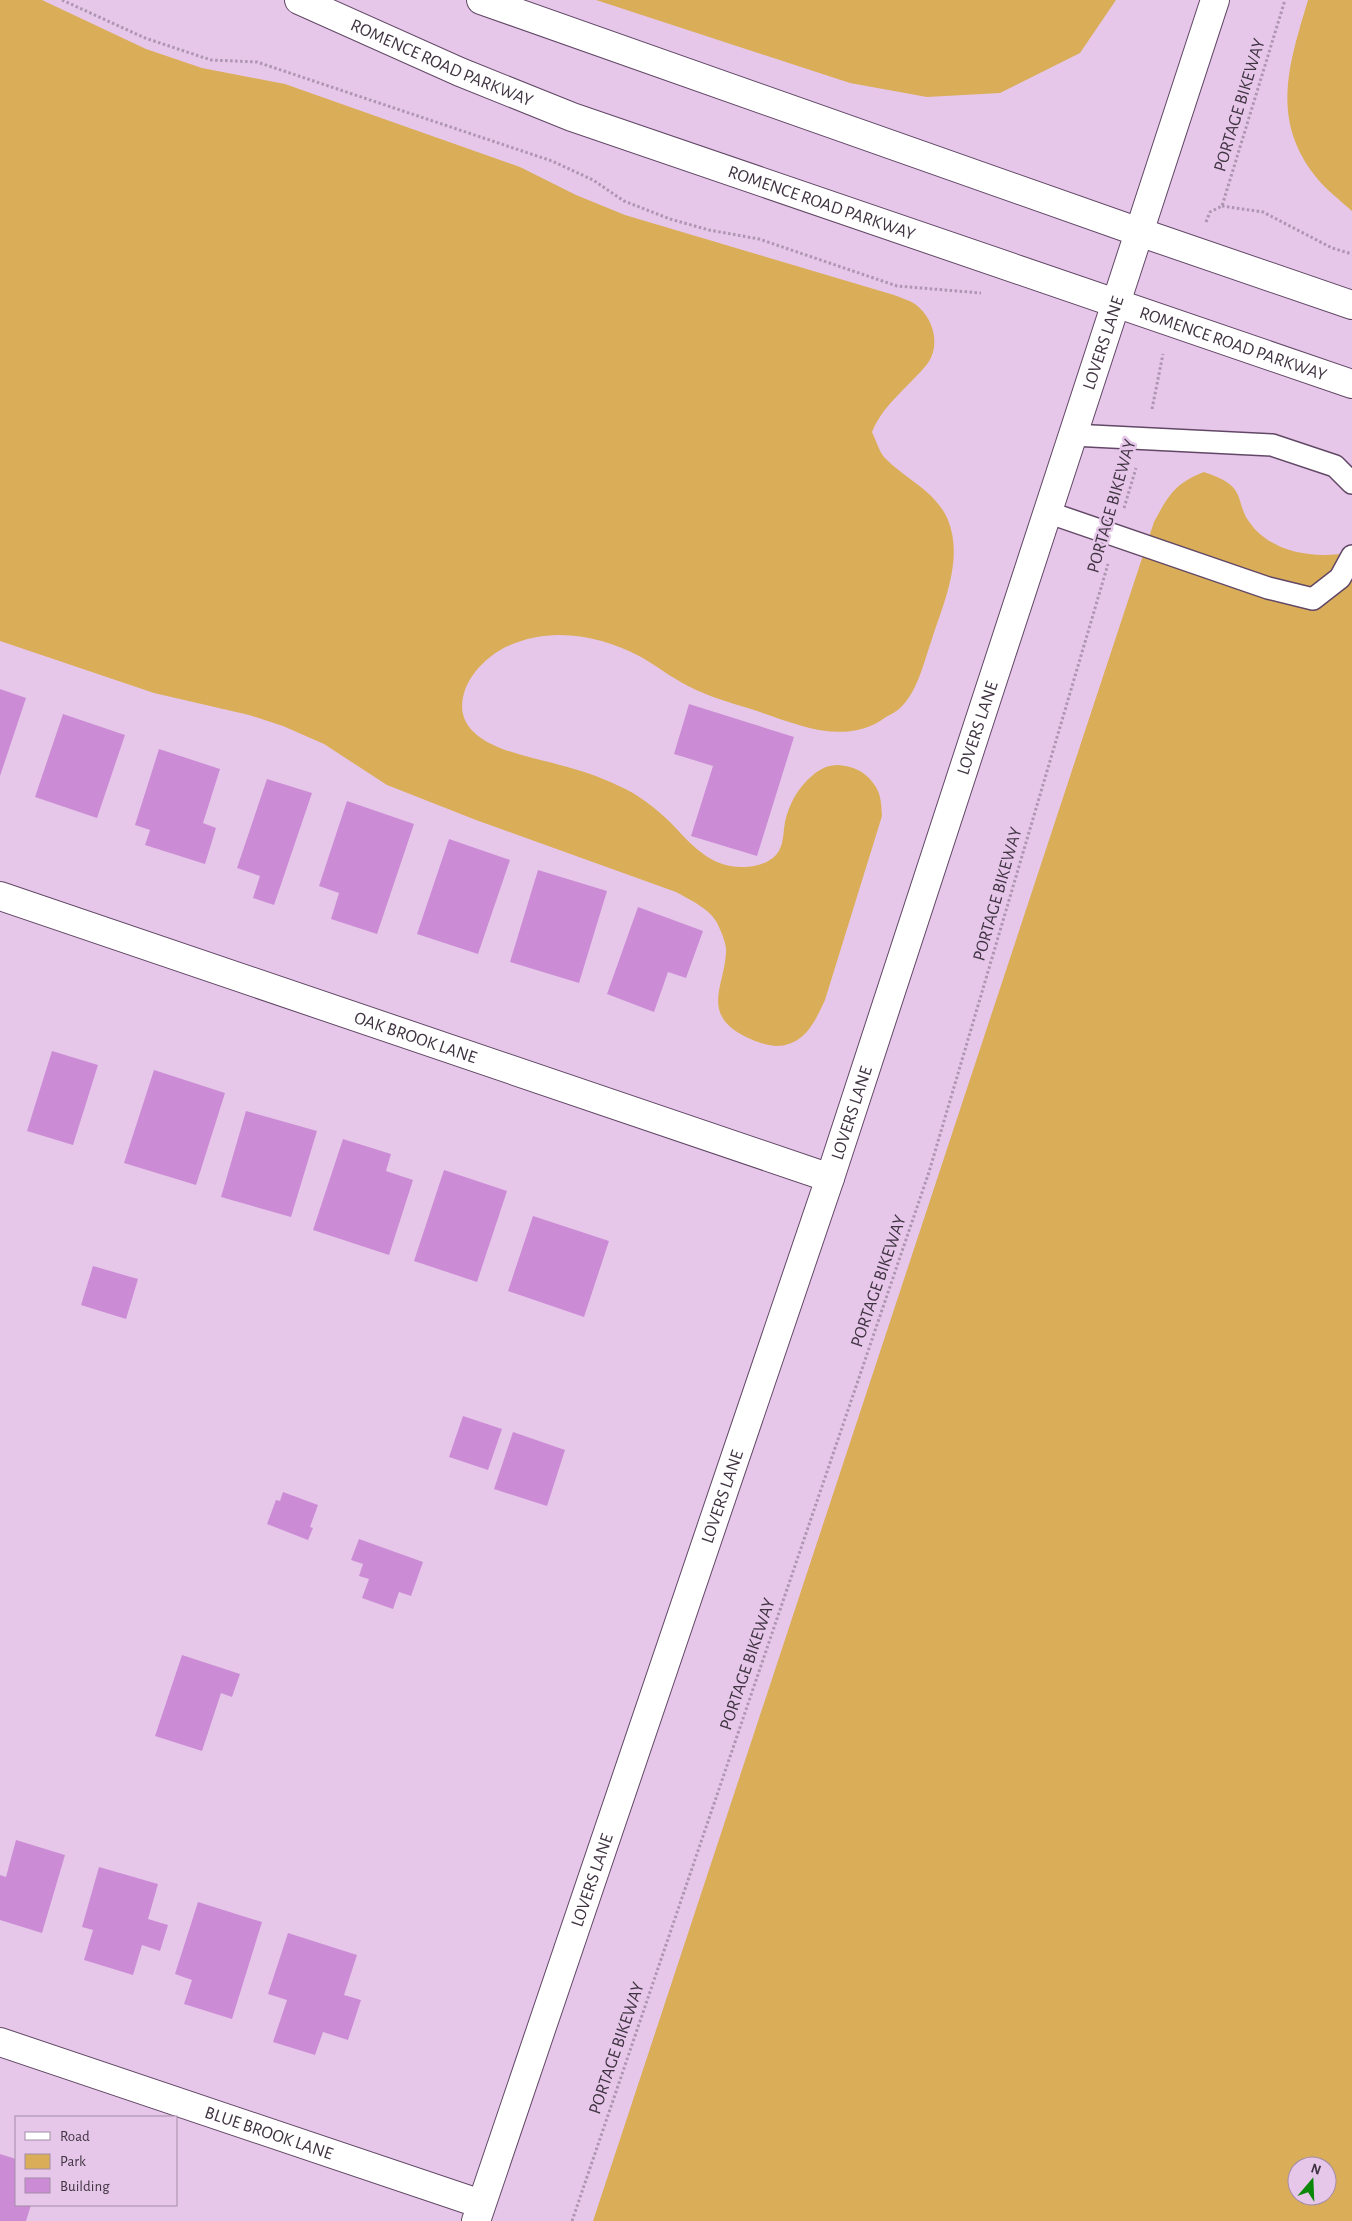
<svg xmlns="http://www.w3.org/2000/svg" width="1352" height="2221" font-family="'Alegreya Sans',sans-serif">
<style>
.green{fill:#daae58;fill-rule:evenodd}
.building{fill:#cc8cd5}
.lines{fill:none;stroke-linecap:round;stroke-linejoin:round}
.service-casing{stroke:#624866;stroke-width:24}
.minor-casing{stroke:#624866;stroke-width:30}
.tertiary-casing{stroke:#624866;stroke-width:30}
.path{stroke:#ae95b1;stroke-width:3;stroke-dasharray:2.5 2.5;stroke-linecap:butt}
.service{stroke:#fff;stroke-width:21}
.minor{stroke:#fff;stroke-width:28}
.tertiary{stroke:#fff;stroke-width:28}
.labels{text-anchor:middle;stroke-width:5;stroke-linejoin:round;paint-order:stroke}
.street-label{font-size:18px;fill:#403442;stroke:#e6c7ea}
</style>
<rect width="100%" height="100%" fill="#e6c7ea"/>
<g class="green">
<path d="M 0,0 L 42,0 L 146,49 L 202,68 L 285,84 L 520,167 L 576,195 L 625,215 L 894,295 C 901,298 909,300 915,304 C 933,317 941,344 928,363 C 909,387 884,403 872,432 C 876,440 879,451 884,457 C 905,479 936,491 948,520 C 964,560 943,604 931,642 C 924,662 918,689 903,705 C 899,710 892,714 886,717 C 847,746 801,726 760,712 C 736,704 711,698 688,686 C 672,678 657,666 641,657 C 601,635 550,626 508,646 C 490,654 472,671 465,690 C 446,745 525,755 560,765 C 580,770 601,777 619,786 C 638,794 655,808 670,822 C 691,844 710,868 744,867 C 755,867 769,863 776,855 C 784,846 783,833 785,822 C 789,804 798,787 813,775 C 820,769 828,765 838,765 C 850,766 860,769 869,778 C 881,791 881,799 882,816 L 825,1000 C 815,1022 804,1046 776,1046 C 764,1045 754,1041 744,1036 C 701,1013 724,987 726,953 C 727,945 722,934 719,927 C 713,910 690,900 676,892 L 476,820 L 387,785 L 324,744 L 283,726 L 249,715 L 154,693 L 0,641 Z"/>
<polygon points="596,0 1116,0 1080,53 1000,93 927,97 850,83"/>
<path d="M 1308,0 L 1352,0 L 1352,211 C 1340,200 1326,190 1316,177 C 1270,119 1289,64 1308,0 Z"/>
<path d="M 1204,472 C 1217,477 1232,481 1238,495 C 1241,502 1242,510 1246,517 C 1267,553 1314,560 1352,552 L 1352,2221 L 593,2221 L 1154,522 C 1168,496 1175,483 1204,472 ZM 1297,2166 L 1327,2166 L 1327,2196 L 1297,2196 Z"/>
</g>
<g class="building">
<polygon points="0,689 26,698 0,776"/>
<polygon points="689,704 794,737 757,856 691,836 713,766 674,754"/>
<polygon points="63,714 125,735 97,818 35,797"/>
<polygon points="159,749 220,769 203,823 216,828 205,864 145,845 150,830 135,825"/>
<polygon points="267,779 312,793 274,905 253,898 260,876 237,868"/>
<polygon points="347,801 414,824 377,934 331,919 339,893 319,886"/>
<polygon points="449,839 510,860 478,954 417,934"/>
<polygon points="538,870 607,891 579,983 510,962"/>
<polygon points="638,907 703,931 686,978 668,972 654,1012 607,994"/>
<polygon points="52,1051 98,1065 73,1145 27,1131"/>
<polygon points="154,1070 225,1093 196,1185 124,1163"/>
<polygon points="246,1111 317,1131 291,1217 221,1197"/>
<polygon points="343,1139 391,1154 386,1171 413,1180 389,1255 313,1230"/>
<polygon points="444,1170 507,1191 477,1282 414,1261"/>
<polygon points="533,1216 609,1241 584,1317 508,1291"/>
<polygon points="93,1266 138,1279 126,1319 81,1305"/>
<polygon points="463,1416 502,1429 488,1470 449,1457"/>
<polygon points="513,1432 565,1450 547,1506 494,1489"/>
<polygon points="283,1492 318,1505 310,1527 313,1528 308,1540 267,1524 276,1500 280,1501"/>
<polygon points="359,1539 423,1562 411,1596 399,1592 393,1609 362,1598 369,1579 359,1576 363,1564 351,1560"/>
<polygon points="182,1655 240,1674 232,1697 221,1693 202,1751 155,1736"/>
<polygon points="16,1840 65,1855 42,1933 0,1920 0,1875 6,1877"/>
<polygon points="99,1867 158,1884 148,1919 168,1925 160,1951 142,1945 133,1975 84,1960 93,1930 82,1927"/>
<polygon points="198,1902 262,1922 232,2019 184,2004 192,1980 175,1974"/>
<polygon points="288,1933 357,1955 344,1995 361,2000 348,2040 323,2032 315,2055 273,2042 287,2000 268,1994"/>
<polygon points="0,2154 16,2159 16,2205 31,2205 26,2221 0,2221"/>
</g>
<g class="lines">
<defs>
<g id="service">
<polyline points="1072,435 1272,445 1335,466 1352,483"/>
<polyline points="1047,512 1268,588 1313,599 1340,578 1352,556"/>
</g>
<g id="minor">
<path id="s1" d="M 0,896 L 830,1178"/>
<path id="s2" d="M 0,2042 L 481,2204"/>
</g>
<g id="tertiary">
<path id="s3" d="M 299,0 L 460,72 L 572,117 L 1352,384"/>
<polyline points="481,0 1139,232 1352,305"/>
<path id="s4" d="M 476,2221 L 830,1178 L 1215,0"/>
</g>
</defs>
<use href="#service" class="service-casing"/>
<use href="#minor" class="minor-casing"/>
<use href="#tertiary" class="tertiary-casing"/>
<g class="path">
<polyline points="62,0 145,38 211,60 257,62 552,161 593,180 624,201 670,219 709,230 759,239 897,286 981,293"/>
<polyline points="1222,206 1263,212 1332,248 1352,254"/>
<polyline points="1206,222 1210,212 1222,206 1285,0"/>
<polyline points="1152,409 1163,354"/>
<polyline points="1124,508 1136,468"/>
<polyline points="572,2221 929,1172 1108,564"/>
</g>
<use href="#service" class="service"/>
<use href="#minor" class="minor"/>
<use href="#tertiary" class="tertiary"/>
</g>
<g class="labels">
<g class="street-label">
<text dy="6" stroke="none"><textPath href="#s3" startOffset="156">ROMENCE ROAD PARKWAY</textPath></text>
<text transform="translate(1239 105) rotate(-73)" y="6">PORTAGE BIKEWAY</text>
<text dy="6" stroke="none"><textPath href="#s3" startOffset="561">ROMENCE ROAD PARKWAY</textPath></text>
<text dy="6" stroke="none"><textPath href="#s4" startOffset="1980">LOVERS LANE</textPath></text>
<text dy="6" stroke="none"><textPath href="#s3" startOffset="996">ROMENCE ROAD PARKWAY</textPath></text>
<text transform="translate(1111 506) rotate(-74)" y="6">PORTAGE BIKEWAY</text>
<text dy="6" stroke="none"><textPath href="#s4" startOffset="1575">LOVERS LANE</textPath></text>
<text transform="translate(997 894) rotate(-74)" y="6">PORTAGE BIKEWAY</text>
<text dy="6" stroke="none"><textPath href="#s1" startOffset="439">OAK BROOK LANE</textPath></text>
<text dy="6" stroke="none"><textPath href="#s4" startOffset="1170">LOVERS LANE</textPath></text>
<text transform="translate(878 1281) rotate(-71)" y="6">PORTAGE BIKEWAY</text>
<text dy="6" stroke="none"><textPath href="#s4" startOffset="765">LOVERS LANE</textPath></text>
<text transform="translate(747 1664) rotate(-71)" y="6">PORTAGE BIKEWAY</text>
<text dy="6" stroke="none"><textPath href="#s4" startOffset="360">LOVERS LANE</textPath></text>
<text transform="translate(616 2048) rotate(-71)" y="6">PORTAGE BIKEWAY</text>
<text dy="6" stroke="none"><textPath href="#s2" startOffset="284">BLUE BROOK LANE</textPath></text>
</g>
</g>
<rect x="15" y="2116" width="162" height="90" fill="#e6c7ea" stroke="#a48ca7"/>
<rect x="25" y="2132" width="25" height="8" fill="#ffffff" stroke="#a48ca7"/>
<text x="60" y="2141" font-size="15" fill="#403442">Road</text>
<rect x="25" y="2154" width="25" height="15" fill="#daae58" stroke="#a48ca7"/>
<text x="60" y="2166" font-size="15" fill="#403442">Park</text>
<rect x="25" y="2178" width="25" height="15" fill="#cc8cd5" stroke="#a48ca7"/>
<text x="60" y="2191" font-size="15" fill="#403442">Building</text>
<g transform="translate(1312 2181) rotate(19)"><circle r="24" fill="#e6c7ea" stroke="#a48ca7"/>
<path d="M0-4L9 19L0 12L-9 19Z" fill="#0b870a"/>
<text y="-8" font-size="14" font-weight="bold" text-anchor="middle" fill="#403442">N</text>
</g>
</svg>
